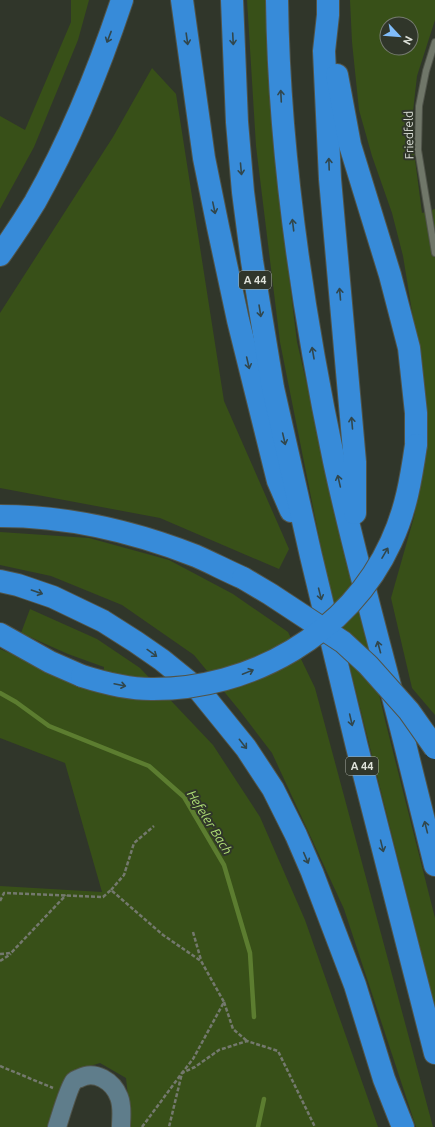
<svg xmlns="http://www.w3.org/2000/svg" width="435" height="1127" font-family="Ubuntu,sans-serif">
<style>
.green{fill:#385018;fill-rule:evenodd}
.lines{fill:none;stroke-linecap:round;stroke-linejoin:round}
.stream{stroke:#5c7d30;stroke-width:4.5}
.service-casing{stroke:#50544a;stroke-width:8}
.secondary-casing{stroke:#50544a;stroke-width:20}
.motorway-casing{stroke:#50544a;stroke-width:24}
.path{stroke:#74796e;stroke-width:2.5;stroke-dasharray:4 2;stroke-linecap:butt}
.service{stroke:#707769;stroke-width:6}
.secondary{stroke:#5f7d8b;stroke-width:18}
.motorway{stroke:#378bd9;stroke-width:22}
.motorway-bridge-casing{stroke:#50544a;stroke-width:24;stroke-linecap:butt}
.motorway-bridge{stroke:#378bd9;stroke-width:22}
.oneway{stroke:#31474d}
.labels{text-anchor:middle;stroke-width:4;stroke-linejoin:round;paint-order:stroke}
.shield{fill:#30362a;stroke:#aaafa6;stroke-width:1}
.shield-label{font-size:11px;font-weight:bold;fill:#dfe3db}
.street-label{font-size:12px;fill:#dfe3db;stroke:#30362a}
.water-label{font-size:13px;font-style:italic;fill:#aede75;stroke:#30362a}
</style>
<rect width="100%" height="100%" fill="#30362a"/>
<g class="green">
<polygon points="71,0 89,0 78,40 34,147 0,209 0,116 25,130 71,22"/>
<polygon points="247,0 268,0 275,161 297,342 386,724 435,918 435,1007 326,572 280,342 256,146"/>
<path d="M 350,0 L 435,0 L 435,20 L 417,76 L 411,129 L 422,213 L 435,209 L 435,715 L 412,688 L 391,598 L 414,517 L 426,456 L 427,411 L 422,373 L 403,256 L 392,213 L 372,156 L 359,110 L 352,42 ZM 387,24 L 411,24 L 411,48 L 387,48 Z"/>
<polygon points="152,68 176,94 224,401 289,549 279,569 160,518 0,488 0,313 113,137"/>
<polygon points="0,532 89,538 169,560 233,594 288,632 315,688 433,1127 416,1127 344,909 272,753 240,711 194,655 122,605 51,576 0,565"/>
<polygon points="30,609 97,639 140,668 213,745 260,817 305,920 378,1127 125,1127 128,1096 126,1078 100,1063 70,1072 55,1104 47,1127 0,1127 0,886 102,892 65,763 0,738 0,649 102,692 104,667 68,654 21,633"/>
</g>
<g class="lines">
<g class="stream">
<polyline points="0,693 16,702 49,726 149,766 184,797 224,865 250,953 254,1017"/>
<polyline points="258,1127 264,1099"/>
</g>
<defs>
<polyline id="service" points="435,42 426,71 419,106 418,150 435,253"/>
<path id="secondary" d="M 57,1127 C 60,1118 69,1086 74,1081 C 76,1079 78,1079 80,1078 C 95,1070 113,1081 119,1097 C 123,1107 121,1117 121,1127"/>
<g id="motorway">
<polyline points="182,0 204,158 218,227 238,320 278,481 291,511"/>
<polyline points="232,0 237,122 243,192 252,261 273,388 311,556 357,747 435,1053"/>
<path d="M 277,0 C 279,155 302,309 334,461 C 354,554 380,645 403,736 C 414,779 424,822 435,865"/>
<polyline points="328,0 328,15 324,51 330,179 355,462 355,513"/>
<polyline points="337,75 350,145 390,275 409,348 416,413 416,445"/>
<path d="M 0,255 C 12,238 24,220 35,202 C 71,138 99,69 122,0"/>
<path d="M 0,516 C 66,516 135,532 196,556 C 212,563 227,571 243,578"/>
<polyline points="0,581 18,585 53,597 103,621 136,642 162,660 199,690 246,748 273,789 296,835 312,872 355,985 384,1079 403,1127"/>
<polyline points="0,634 50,662 82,676"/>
</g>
</defs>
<use href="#service" class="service-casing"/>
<use href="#secondary" class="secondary-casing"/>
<use href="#motorway" class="motorway-casing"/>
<g class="path">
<polyline points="111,890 124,875 134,843 154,826"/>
<polyline points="0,901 4,893 103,897 111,890 163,935 201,961 224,1002 193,1059 182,1073 169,1127"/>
<polyline points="193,932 201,960"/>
<polyline points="0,954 11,953 66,895"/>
<polyline points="0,961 11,954"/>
<polyline points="224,1002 233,1029 247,1041"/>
<polyline points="0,1066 53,1088"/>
<polyline points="142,1127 182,1073 195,1067 219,1050 247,1041 278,1051 315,1127"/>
</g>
<use href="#service" class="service"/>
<use href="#secondary" class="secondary"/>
<use href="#motorway" class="motorway"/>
<defs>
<g id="motorway-bridge">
<polyline points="243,578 270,594 343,642 368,665 409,711 435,748"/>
<path d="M 82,676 C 104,683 128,689 151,689 C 250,690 349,634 391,542 C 406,510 411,479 416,445"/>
</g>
</defs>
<use href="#motorway-bridge" class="motorway-bridge-casing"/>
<use href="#motorway-bridge" class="motorway-bridge"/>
</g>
<defs><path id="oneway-shaft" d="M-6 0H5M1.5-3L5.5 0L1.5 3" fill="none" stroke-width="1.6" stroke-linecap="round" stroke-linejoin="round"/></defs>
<g class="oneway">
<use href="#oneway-shaft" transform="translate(109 37) rotate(111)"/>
<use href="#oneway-shaft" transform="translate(187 39) rotate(82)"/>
<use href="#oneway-shaft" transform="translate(233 39) rotate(87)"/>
<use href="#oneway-shaft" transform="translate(281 96) rotate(-93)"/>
<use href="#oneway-shaft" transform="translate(329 164) rotate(-92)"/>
<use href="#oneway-shaft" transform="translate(241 169) rotate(85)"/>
<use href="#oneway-shaft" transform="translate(214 208) rotate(78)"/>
<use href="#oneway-shaft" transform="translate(293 225) rotate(-97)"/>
<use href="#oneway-shaft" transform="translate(340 294) rotate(-95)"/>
<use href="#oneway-shaft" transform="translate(260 311) rotate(81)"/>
<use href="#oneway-shaft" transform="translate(313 353) rotate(-100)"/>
<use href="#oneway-shaft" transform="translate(248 363) rotate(77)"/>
<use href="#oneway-shaft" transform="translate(352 423) rotate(-95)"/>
<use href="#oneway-shaft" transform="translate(284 439) rotate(77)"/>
<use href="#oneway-shaft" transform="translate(339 481) rotate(-103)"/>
<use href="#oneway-shaft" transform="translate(385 553) rotate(-60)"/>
<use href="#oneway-shaft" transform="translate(37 592) rotate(19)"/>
<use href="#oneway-shaft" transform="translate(320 594) rotate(76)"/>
<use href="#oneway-shaft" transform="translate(379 647) rotate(-105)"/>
<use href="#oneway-shaft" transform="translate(152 653) rotate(36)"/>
<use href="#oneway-shaft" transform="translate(248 672) rotate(-22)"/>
<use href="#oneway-shaft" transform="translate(120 685) rotate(12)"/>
<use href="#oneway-shaft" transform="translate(351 720) rotate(77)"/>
<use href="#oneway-shaft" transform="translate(243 744) rotate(52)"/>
<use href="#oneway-shaft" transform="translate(426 827) rotate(-104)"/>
<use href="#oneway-shaft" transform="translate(382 846) rotate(76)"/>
<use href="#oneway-shaft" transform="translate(306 858) rotate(67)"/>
</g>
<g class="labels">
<g class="shield">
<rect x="239" y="271" width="32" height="18" rx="3"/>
<rect x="346" y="757" width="32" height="18" rx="3"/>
</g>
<g class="shield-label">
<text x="255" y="284">A 44</text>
<text x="362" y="770">A 44</text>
</g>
<g class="street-label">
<text transform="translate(409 135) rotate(-91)" y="4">Friedfeld</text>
</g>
<g class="water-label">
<text transform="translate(210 822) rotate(58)" y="5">Hefeler Bach</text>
</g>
</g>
<g transform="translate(399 36) rotate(116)"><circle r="19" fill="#30362a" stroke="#767b71"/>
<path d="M0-3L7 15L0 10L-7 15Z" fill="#80bdfa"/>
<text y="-6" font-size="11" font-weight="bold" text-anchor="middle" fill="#dfe3db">N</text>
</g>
</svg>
